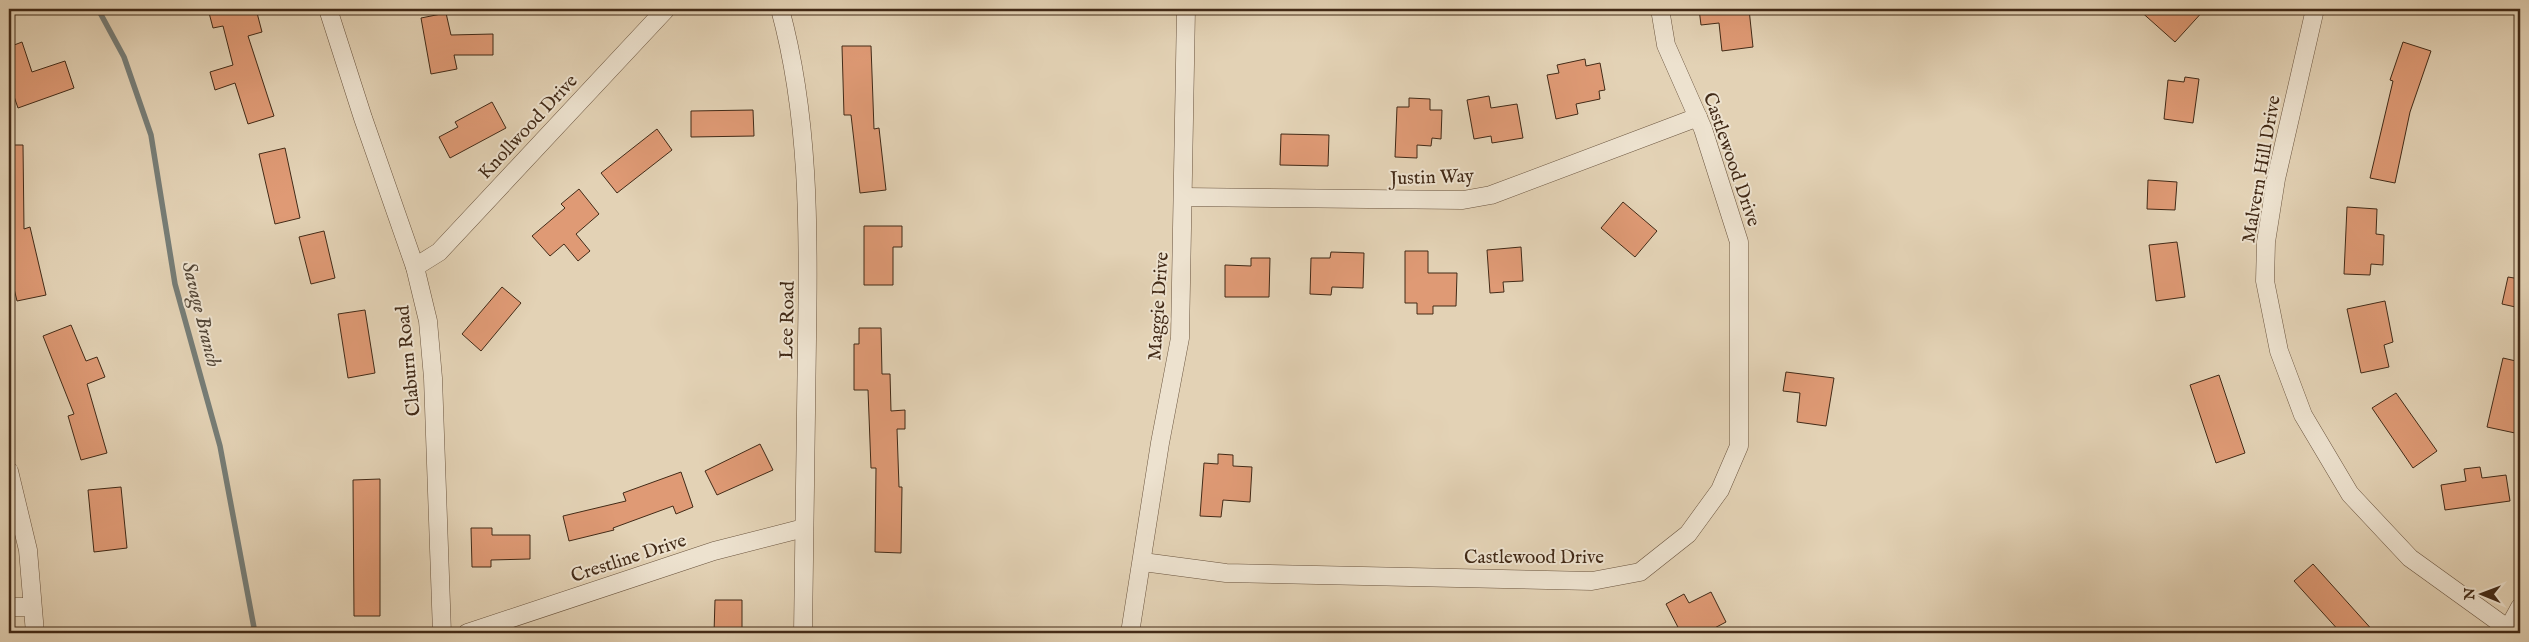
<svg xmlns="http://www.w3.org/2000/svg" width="2529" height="642" font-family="'IM FELL English',serif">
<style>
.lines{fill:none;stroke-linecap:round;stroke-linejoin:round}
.stream{stroke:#767d77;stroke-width:5.5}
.building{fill:#df9a75;stroke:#422a17}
.minor-casing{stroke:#6a543e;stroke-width:19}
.minor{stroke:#ede2cf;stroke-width:18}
.labels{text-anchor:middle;stroke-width:4;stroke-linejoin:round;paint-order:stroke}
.street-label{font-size:19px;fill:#422a17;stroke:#ede2cf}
.water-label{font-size:20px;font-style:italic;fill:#534637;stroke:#ede2cf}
</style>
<rect width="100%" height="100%" fill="#e3d2b5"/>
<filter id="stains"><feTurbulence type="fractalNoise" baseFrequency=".004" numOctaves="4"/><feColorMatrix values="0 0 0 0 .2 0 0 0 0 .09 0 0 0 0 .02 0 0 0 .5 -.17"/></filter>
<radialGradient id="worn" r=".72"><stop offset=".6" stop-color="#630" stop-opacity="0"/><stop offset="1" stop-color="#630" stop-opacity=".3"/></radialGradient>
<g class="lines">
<polyline class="stream" points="98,9 124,57 151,135 175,284 220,446 255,633"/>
</g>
<g class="building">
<polygon points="208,9 256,9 262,32 248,36 274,116 248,124 235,83 215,90 210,72 233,65 223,26 213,28"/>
<polygon points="1699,9 1749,9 1753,47 1722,51 1719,23 1701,25"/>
<polygon points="2138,9 2205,9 2175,42"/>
<polygon points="446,13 451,35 493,34 493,55 454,55 457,69 431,74 421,18"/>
<polygon points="22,42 32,72 65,61 74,88 18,108 9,82 9,47"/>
<polygon points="2403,42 2431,51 2410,112 2395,183 2370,178 2393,81 2390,80"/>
<polygon points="842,46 871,46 874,129 879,128 886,190 860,193 851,115 844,115"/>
<polygon points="1585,59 1586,66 1600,63 1605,90 1599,91 1600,99 1576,104 1578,114 1556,119 1547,75 1559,73 1557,65"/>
<polygon points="2185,77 2199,79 2193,123 2164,119 2168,80 2184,82"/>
<polygon points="1489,96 1491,108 1517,104 1523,138 1492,143 1491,136 1474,139 1467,100"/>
<polygon points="1409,98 1430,99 1430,110 1442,110 1441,139 1432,138 1431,146 1417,145 1417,158 1395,157 1397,107 1409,107"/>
<polygon points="492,102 506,128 450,158 439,137 458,127 455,122"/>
<polygon points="753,110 754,136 691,137 691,111"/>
<polygon points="657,129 672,150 617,193 601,173"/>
<polygon points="1281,134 1329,135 1328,166 1280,165"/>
<polygon points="9,145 23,145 24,229 30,227 46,295 17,301 9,268"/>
<polygon points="285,148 300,218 275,224 259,154"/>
<polygon points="2148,180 2177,182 2175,210 2147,209"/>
<polygon points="579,189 599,214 576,234 590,251 578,261 564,244 550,256 532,236 565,208 561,204"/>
<polygon points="1623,202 1657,231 1635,257 1601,228"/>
<polygon points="2347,207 2377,209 2376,234 2384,235 2383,265 2371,264 2370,275 2344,274"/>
<polygon points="864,226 902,226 902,247 893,247 893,285 864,285"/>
<polygon points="324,231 335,278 311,284 299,237"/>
<polygon points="2177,242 2185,297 2156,301 2149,245"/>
<polygon points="1521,247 1523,281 1503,282 1504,292 1490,293 1487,250"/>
<polygon points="1405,251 1428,251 1428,273 1457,273 1456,306 1433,306 1433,314 1417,314 1417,303 1405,303"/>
<polygon points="1331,252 1364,253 1363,288 1332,287 1331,295 1310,294 1311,258 1330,258"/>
<polygon points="1251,258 1270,258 1269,297 1225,297 1225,265 1251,266"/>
<polygon points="2508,277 2520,279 2520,308 2502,304"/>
<polygon points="502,287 521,303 481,351 462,334"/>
<polygon points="2385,301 2393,342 2384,345 2389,367 2361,373 2347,309"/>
<polygon points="365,310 375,373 348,378 338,314"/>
<polygon points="71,325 86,361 97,357 105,377 87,384 107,453 81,460 68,416 74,414 43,336"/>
<polygon points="859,328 881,328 882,374 890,374 891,411 905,410 905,429 897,429 899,487 902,487 901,553 875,552 876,468 871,468 868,390 854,390 854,344 859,344"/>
<polygon points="2503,358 2520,362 2520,411 2515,433 2487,427"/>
<polygon points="1786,372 1834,378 1826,426 1797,422 1800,393 1783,391"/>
<polygon points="2219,375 2245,453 2216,463 2190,385"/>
<polygon points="2396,393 2437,451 2413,468 2372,408"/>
<polygon points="760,444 773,470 717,495 705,471"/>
<polygon points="1218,454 1233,455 1233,466 1252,467 1250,502 1223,500 1221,517 1200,516 1204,463 1218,464"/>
<polygon points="2480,467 2482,478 2506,475 2510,501 2445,510 2441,485 2466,481 2464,469"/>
<polygon points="681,472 693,507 676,514 673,506 613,528 614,530 569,541 563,516 626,501 623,493"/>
<polygon points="380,479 380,616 354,616 353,480"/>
<polygon points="121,487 127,548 94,552 88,490"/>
<polygon points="471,528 492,528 492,535 530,535 530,559 491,560 491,567 472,567"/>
<polygon points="2313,564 2375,633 2341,633 2294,581"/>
<polygon points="1711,592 1726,622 1705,633 1681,633 1666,604 1684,594 1689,603"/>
<polygon points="715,600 742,600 742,633 714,633"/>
</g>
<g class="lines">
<defs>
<g id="minor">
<polyline points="328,9 363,118 415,267 428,321 433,378 442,633"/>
<path d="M 780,9 C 809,115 809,229 807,339 C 806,437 804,535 803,633"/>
<polyline points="2315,9 2276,179 2266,242 2265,281 2279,351 2303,415 2350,494 2410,558 2514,633"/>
<polyline points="1184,197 1463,200 1491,195 1698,117"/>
<polyline points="415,267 439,252 666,9"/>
<polyline points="9,471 28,550 35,633"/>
<polyline points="1143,562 1226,573 1592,581 1640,572 1688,534 1720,490 1739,446 1739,242 1703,129 1666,45 1660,9"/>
<polyline points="9,607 32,607"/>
<polyline points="2508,629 2520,607"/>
<polyline points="467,633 714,551 804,528"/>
<polyline points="1130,633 1160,443 1180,338 1186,9"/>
</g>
</defs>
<use href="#minor" class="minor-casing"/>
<use href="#minor" class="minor"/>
</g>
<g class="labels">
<g class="street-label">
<text transform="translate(527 126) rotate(-47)" y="7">Knollwood Drive</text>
<text transform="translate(1733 159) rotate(71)" y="7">Castlewood Drive</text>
<text transform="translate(2260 169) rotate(-80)" y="7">Malvern Hill Drive</text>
<text transform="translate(1432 176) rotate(-2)" y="7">Justin Way</text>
<text transform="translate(1157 306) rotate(-86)" y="7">Maggie Drive</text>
<text transform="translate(786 320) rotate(-89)" y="7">Lee Road</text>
<text transform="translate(407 361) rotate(-96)" y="7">Claburn Road</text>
<text x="1534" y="563">Castlewood Drive</text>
<text transform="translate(628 557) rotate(-18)" y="7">Crestline Drive</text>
</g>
<g class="water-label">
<text transform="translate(202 314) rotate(76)" y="7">Savage Branch</text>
</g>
</g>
<rect width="2529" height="642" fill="none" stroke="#e3d2b5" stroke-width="30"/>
<rect x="10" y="10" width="2509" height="622" fill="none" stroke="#422a17" stroke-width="2.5"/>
<rect x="15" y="15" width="2499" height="612" fill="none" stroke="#422a17"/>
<g transform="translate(2482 594) rotate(271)" stroke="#ede2cf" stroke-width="4" paint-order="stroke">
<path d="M0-4L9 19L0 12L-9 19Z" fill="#422a17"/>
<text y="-8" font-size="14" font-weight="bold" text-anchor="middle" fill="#422a17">N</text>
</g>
<rect width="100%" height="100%" filter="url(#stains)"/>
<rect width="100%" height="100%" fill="url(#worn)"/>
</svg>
